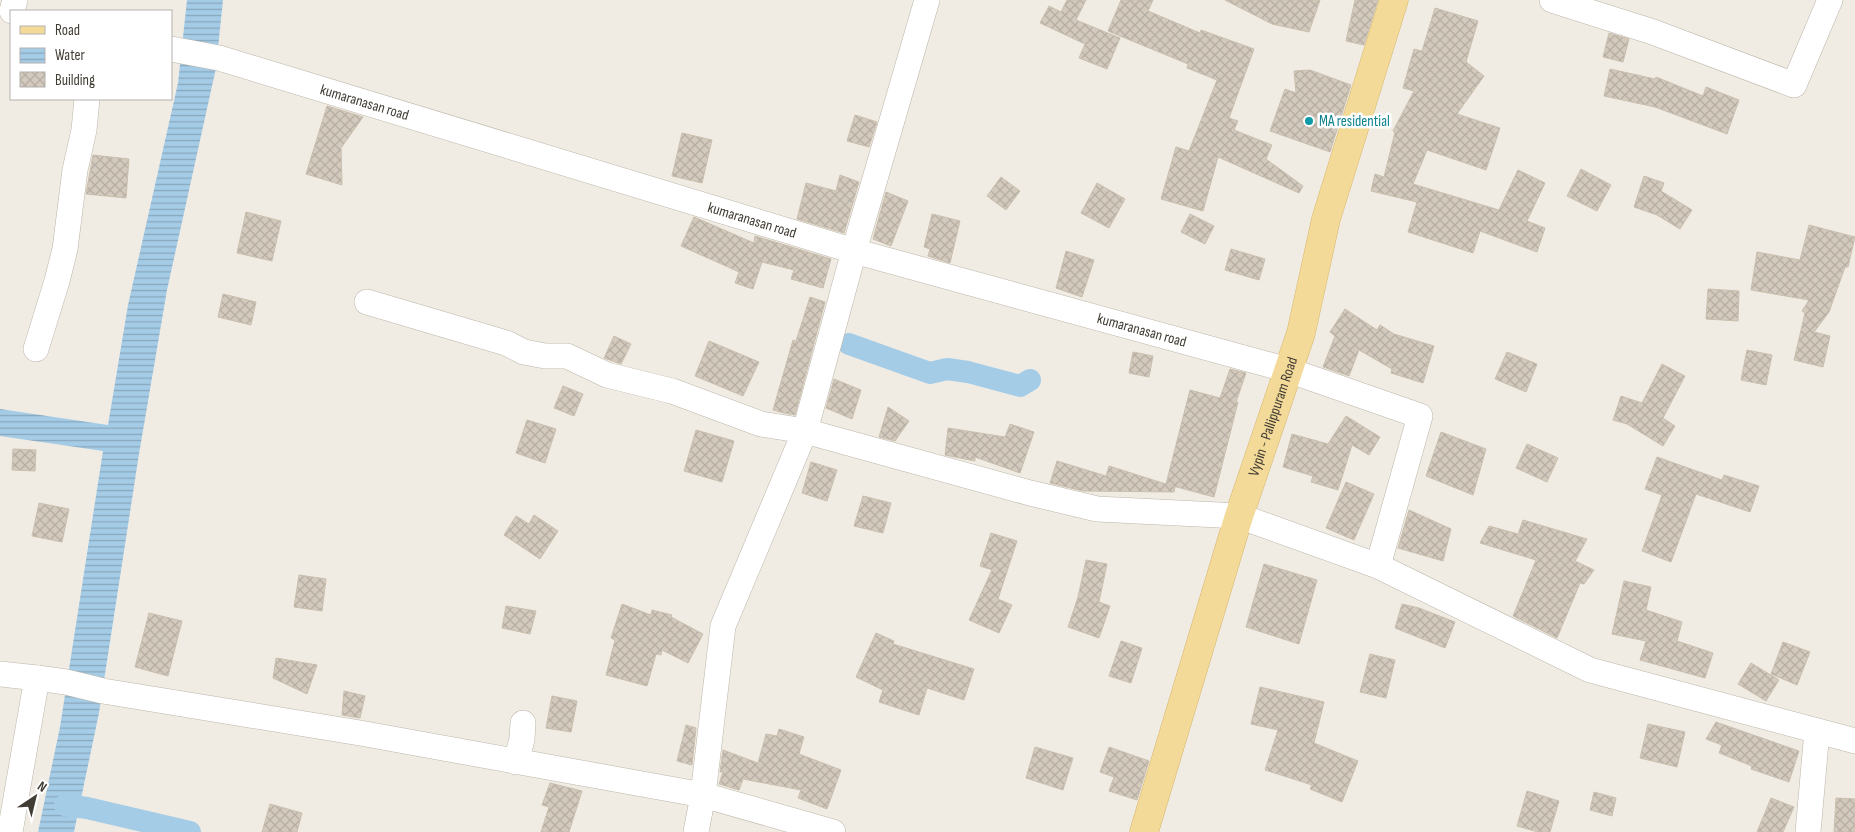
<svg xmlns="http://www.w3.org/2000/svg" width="1855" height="832" font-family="'Sofia Sans Condensed',sans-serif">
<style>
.water{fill:url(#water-rules)}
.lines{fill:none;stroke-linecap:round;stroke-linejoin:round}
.canal{stroke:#a5cce7;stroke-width:22}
.building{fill:url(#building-cross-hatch);stroke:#cabfae}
.minor-casing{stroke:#bdb6aa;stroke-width:26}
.major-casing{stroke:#d6b66c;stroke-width:29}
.minor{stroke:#fff;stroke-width:25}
.major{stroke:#f3da99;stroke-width:28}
.culture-dot{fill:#0f9aa8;stroke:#fff;stroke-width:2}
.labels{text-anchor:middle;stroke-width:5;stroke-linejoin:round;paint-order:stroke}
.street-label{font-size:15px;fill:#413c34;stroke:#fff}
.culture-label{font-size:15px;fill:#0d838f;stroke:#fff;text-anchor:start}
</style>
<defs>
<pattern id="water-rules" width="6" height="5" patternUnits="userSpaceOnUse" patternTransform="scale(1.25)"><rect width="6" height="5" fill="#a5cce7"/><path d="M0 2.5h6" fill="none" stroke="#88a7bc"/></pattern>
<pattern id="building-cross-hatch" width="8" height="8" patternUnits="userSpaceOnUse" patternTransform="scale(1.25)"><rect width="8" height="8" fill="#d3cabd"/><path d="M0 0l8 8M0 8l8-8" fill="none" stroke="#b6aea3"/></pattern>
</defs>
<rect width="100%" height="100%" fill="#f0ece4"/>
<polygon class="water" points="187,0 223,0 216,68 167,290 139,454 99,713 74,832 38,832 60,727 103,451 0,436 0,409 108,425 128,305 178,83"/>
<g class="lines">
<g class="canal">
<polyline points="849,344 930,373 947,369 968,372 1020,386 1030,380"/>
<polyline points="65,805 87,808 190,832"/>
</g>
</g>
<g class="building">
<polygon points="1067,0 1086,0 1076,20 1120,38 1107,69 1079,58 1085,44 1040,23 1049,6 1061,12"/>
<polygon points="1121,0 1153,0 1148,11 1200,33 1201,30 1254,49 1229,118 1238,121 1234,130 1272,145 1266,159 1303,186 1299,193 1218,157 1203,211 1161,199 1176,147 1189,151 1217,80 1187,68 1188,64 1108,31"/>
<polygon points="1225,0 1320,0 1309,32 1272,24"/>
<polygon points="1355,0 1378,0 1364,45 1346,41"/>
<polygon points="1435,8 1478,21 1466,62 1484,76 1457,114 1500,128 1486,170 1427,150 1413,184 1499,210 1518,170 1545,183 1527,221 1545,228 1537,252 1480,231 1473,253 1408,232 1417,202 1371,191 1375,174 1384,177 1395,132 1393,131 1414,91 1403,88 1414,49 1422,51"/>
<polygon points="1609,33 1629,39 1623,62 1603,57"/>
<polygon points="1610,69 1655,79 1656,77 1703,96 1706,87 1739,100 1727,134 1655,107 1604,96"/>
<polygon points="1310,70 1351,85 1330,152 1270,131 1285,89 1296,93 1294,71"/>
<polygon points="327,106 363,117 341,148 342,185 306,174"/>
<polygon points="855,115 877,122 869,147 847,141"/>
<polygon points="682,133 712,140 702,183 672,176"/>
<polygon points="93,155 129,159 126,198 86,194"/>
<polygon points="1581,169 1611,185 1597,211 1567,196"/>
<polygon points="840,175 859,182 844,233 797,219 806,183 836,191"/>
<polygon points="1644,176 1664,183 1661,191 1692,210 1680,229 1657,215 1634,207"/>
<polygon points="1001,177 1020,191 1006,210 987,196"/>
<polygon points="1097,183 1125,199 1109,228 1081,213"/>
<polygon points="886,192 908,201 891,246 873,239"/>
<polygon points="246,212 281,221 272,261 237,253"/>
<polygon points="932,214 960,221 950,263 928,256 930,249 924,247"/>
<polygon points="1190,214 1214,226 1205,244 1181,232"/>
<polygon points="694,217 754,243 755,236 831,259 823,288 791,279 794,270 762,262 753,289 735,283 739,272 681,246"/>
<polygon points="1809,225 1855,237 1848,267 1845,267 1829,312 1814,332 1830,336 1823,367 1794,360 1805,313 1802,311 1809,300 1751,290 1757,252 1800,260"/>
<polygon points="1231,249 1265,259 1259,280 1225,270"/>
<polygon points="1066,251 1094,260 1082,297 1056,288"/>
<polygon points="1708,289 1739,291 1738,321 1706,319"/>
<polygon points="223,294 256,302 251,325 218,317"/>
<polygon points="810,297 825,302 795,415 784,413 773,410 793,340 796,341"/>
<polygon points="1345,309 1377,330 1380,325 1394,334 1434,346 1423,383 1391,373 1392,369 1359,350 1349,376 1323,367 1335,336 1330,332"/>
<polygon points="614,336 631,344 621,364 604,358"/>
<polygon points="709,341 759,362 743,396 695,376"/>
<polygon points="1747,350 1772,355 1766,385 1741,380"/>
<polygon points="1133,352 1153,356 1149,377 1129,373"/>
<polygon points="1507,352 1537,364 1526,392 1495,379"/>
<polygon points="1662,364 1685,376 1663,418 1675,426 1663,446 1627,424 1613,420 1621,396 1642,403"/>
<polygon points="1230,369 1246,373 1236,402 1238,402 1214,497 1169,485 1175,487 1174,492 1083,491 1050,483 1057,461 1106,476 1109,466 1166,484 1190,390 1220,398"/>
<polygon points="834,379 861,390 852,419 826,408"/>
<polygon points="563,386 583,394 574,416 554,408"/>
<polygon points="888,407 909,421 895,441 879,437"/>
<polygon points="1346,416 1380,437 1369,455 1352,445 1338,490 1311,482 1313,476 1283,467 1292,434 1328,444"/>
<polygon points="527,420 556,429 545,463 516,453"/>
<polygon points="1010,424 1034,432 1020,473 975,457 975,461 945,455 948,428 1005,437"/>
<polygon points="696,430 734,441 722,482 684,471"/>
<polygon points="1441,432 1486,449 1473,495 1426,476"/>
<polygon points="1527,444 1558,458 1547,482 1516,468"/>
<polygon points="13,449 36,450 35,471 12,470"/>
<polygon points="1657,457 1722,480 1724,475 1759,486 1750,512 1696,494 1671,562 1642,551 1662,495 1645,489"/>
<polygon points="811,462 837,470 827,501 802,493"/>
<polygon points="1346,482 1374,494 1354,540 1326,528"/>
<polygon points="863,496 891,503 883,533 854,526"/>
<polygon points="39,503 69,509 62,542 32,536"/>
<polygon points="1409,510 1451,529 1443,561 1398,548"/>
<polygon points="534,515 558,531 540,559 504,535 516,516 529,524"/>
<polygon points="1523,520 1587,539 1575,561 1594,570 1584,584 1580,583 1557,638 1513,616 1536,560 1480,543 1489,526 1518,534"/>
<polygon points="991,533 1017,541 998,599 1012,605 999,633 969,620 992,570 980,566"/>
<polygon points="1086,560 1107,564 1099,602 1110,606 1099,638 1068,627 1078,597"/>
<polygon points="1264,564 1317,580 1299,644 1246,627"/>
<polygon points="299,575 326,579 322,611 294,607"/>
<polygon points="1624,581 1651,587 1646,610 1682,622 1677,641 1713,653 1705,678 1640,660 1646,641 1612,634"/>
<polygon points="622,604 651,615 652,610 672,615 671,617 703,634 688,663 662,650 661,655 656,654 647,686 606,675 615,640 611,638"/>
<polygon points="1402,604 1419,608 1455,622 1445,648 1395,628"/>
<polygon points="506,606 536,611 530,634 502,628"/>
<polygon points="149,613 182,621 168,676 135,667"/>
<polygon points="876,633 894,641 893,644 974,669 964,700 927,688 919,715 879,702 883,690 856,677"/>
<polygon points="1121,641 1142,648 1131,683 1109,676"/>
<polygon points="1783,642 1810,652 1797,685 1771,674"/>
<polygon points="1370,654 1395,660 1386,698 1360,692"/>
<polygon points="276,658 317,665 307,694 273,678"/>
<polygon points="1751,663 1779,680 1766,701 1738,684"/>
<polygon points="1260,687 1324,702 1314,743 1358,761 1342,802 1310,789 1312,785 1265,770 1278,730 1251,724"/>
<polygon points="344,691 365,696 360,718 342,715"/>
<polygon points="552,696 577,701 571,732 546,728"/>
<polygon points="1716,722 1799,751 1789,782 1751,769 1752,766 1719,753 1722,745 1706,739"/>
<polygon points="1648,724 1685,732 1677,767 1640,758"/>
<polygon points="686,725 696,728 692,765 677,761"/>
<polygon points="779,729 804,737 799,754 841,770 827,809 798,798 801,790 743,779 739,790 719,784 723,772 720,772 723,750 758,763 766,734 777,736"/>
<polygon points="1035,747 1073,758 1063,790 1026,778"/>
<polygon points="1109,747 1149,761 1137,800 1109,791 1114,777 1100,772"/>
<polygon points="550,783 582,791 569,832 541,832 549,807 542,805"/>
<polygon points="1527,791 1559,801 1550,832 1538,832 1517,826"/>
<polygon points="1594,792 1616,798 1612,816 1590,810"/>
<polygon points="1771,798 1794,807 1783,832 1757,832"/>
<polygon points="1836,798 1855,799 1855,832 1834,832"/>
<polygon points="270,804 302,813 297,832 262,832"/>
</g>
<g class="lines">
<defs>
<g id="minor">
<polyline points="1552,0 1653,32 1794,85 1830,0"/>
<polyline points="12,11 15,0"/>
<path id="s1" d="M 171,49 L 219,58 L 854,251 L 1288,370 L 1420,416 L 1378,566 L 1590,670 L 1855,741"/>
<polyline points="367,302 506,343 524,352 545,356 567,356 607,375 672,391 761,424 805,431 1030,493 1097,509 1239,516 1378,566"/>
<polyline points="36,349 57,281 65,249 75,170 84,130 87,99"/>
<polyline points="0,674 37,678 10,832"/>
<polyline points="37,678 66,682 103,691 360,733 703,795 696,832"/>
<polyline points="516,762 522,739 523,723"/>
<polyline points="833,832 703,795 723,626 805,431 854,251 927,0"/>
<polyline points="1808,832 1817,731"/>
</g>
<g id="major">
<path id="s2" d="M 1144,832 L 1239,516 L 1301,333 L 1326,219 L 1394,0"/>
</g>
</defs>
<use href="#minor" class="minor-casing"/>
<use href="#major" class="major-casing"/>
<use href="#minor" class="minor"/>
<use href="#major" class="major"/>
</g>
<circle class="culture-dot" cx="1309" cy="121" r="5"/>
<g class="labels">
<g class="street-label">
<text dy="5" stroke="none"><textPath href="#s1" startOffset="201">kumaranasan road</textPath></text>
<text dy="5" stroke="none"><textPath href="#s1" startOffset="606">kumaranasan road</textPath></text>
<text dy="5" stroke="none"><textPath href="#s1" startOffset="1011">kumaranasan road</textPath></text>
<text dy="5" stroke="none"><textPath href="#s2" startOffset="435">Vypin - Pallippuram Road</textPath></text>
</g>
<g class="culture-label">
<text x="1319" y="126">MA residential</text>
</g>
</g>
<rect x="10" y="10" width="162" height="90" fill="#ffffff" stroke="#b3b1ae"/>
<rect x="20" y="26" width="25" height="8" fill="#f3da99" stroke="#b3b1ae"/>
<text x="55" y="35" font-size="15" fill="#413c34">Road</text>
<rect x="20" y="48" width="25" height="15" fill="url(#water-rules)" stroke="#b3b1ae"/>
<text x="55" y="60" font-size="15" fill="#413c34">Water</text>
<rect x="20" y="72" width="25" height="15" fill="url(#building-cross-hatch)" stroke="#b3b1ae"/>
<text x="55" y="85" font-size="15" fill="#413c34">Building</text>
<g transform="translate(35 797) rotate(35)" stroke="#ffffff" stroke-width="4" paint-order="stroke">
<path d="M0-4L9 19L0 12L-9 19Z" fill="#413c34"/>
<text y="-8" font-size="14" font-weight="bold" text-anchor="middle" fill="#413c34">N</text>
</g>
</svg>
